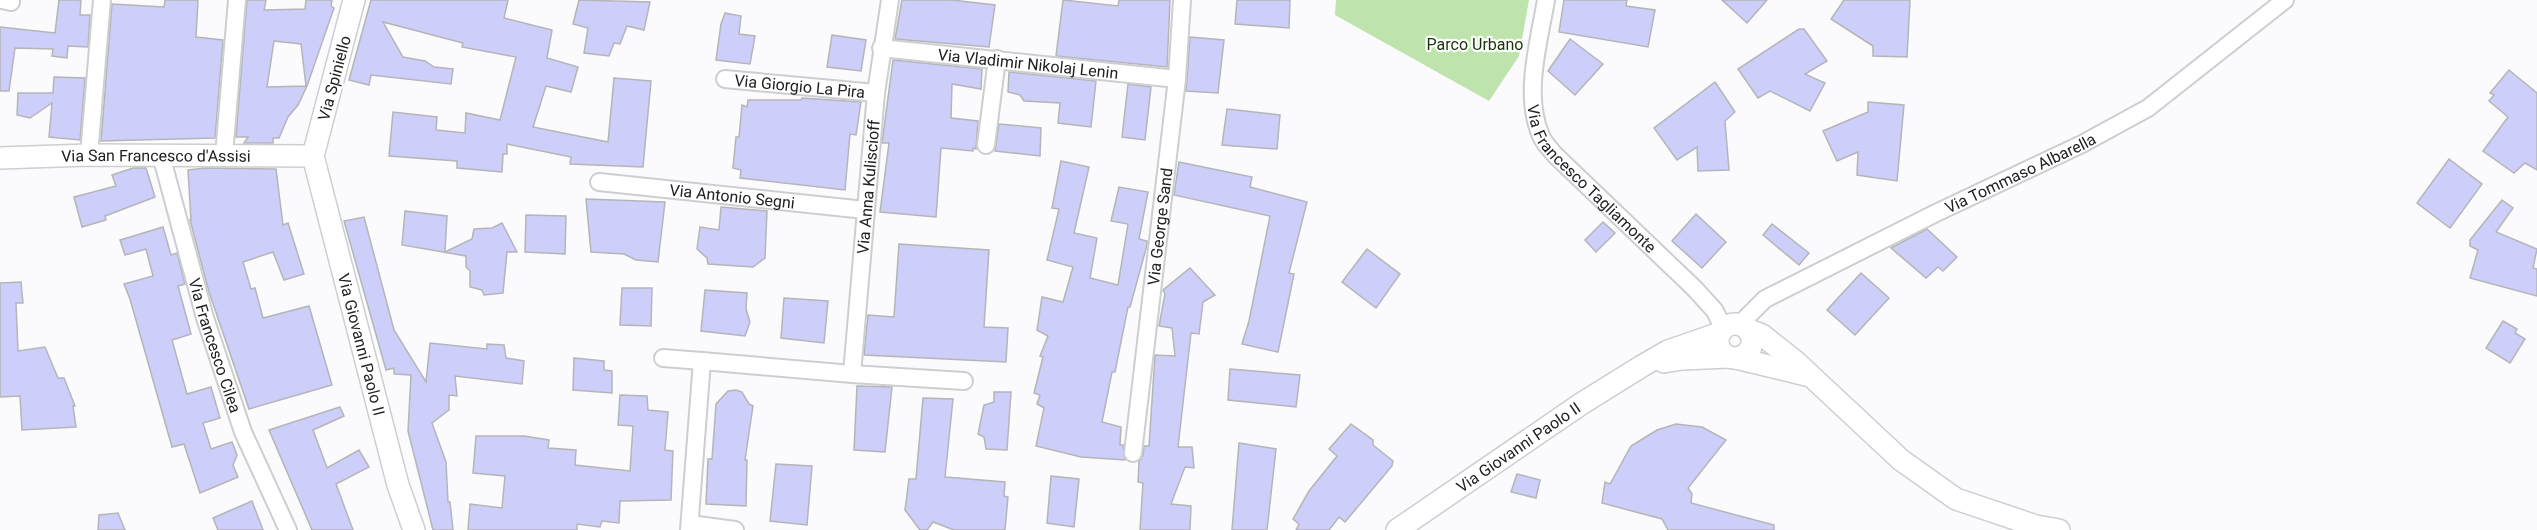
<svg xmlns="http://www.w3.org/2000/svg" width="2537" height="530" font-family="Roboto,sans-serif">
<style>
.green{fill:#bee3ac}
.building{fill:#cdcef9;stroke:#b5b5b8;stroke-width:1.5;fill-rule:evenodd}
.lines{fill:none;stroke-linecap:round;stroke-linejoin:round}
.minor-casing{stroke:#cdced1;stroke-width:20}
.tertiary-casing{stroke:#cdced1;stroke-width:24}
.minor{stroke:#fff;stroke-width:16}
.tertiary{stroke:#fff;stroke-width:21}
.labels{text-anchor:middle;stroke-width:4.5;stroke-linejoin:round;paint-order:stroke}
.park-label{font-size:16px;fill:#183307;stroke:#fff}
.street-label{font-size:16px;fill:#212122;stroke:#fff}
</style>
<rect width="100%" height="100%" fill="#fbfbfe"/>
<polygon class="green" points="1336,0 1529,0 1519,56 1489,101 1335,15"/>
<g class="building">
<polygon points="59,0 81,0 80,15 90,15 88,47 68,46 67,58 52,56 53,49 15,48 9,91 0,91 0,27 55,33"/>
<polygon points="165,0 198,0 196,37 223,40 215,138 101,141 112,4 164,7"/>
<path d="M 247,0 L 266,0 L 264,10 L 305,9 L 306,0 L 332,0 L 331,6 L 334,8 L 307,86 L 298,105 L 288,117 L 279,138 L 273,138 L 273,143 L 244,143 L 248,137 L 236,137 ZM 274,41 L 301,44 L 306,86 L 267,87 Z"/>
<polygon points="371,0 508,0 504,18 552,30 547,58 578,67 571,92 546,86 533,127 608,142 614,78 651,81 643,167 570,164 571,157 507,144 507,154 503,154 502,172 457,168 457,161 389,156 393,112 437,117 436,130 465,133 466,113 500,120 516,57 462,47 463,43 383,22 403,57 425,61 434,67 453,69 451,84 371,75 369,85 349,80"/>
<polygon points="579,0 650,2 644,30 627,26 620,44 614,43 609,56 584,53 588,28 573,24"/>
<polygon points="902,0 952,0 995,5 989,47 895,39"/>
<polygon points="1063,0 1118,6 1119,0 1170,0 1167,67 1056,56"/>
<polygon points="1237,0 1290,0 1289,28 1235,24"/>
<polygon points="1564,0 1627,0 1626,6 1655,10 1648,47 1559,32"/>
<polygon points="1722,0 1767,0 1747,23"/>
<polygon points="1844,0 1910,0 1907,57 1873,56 1873,46 1831,19"/>
<polygon points="725,13 741,16 739,34 755,36 750,64 716,60 721,24"/>
<polygon points="1799,29 1804,29 1827,61 1805,74 1825,83 1810,111 1770,91 1758,98 1738,69"/>
<polygon points="832,35 866,40 861,71 827,67"/>
<polygon points="1190,37 1224,40 1218,93 1186,91"/>
<polygon points="1570,39 1603,64 1575,95 1548,71"/>
<polygon points="893,60 982,69 981,89 952,84 951,118 978,121 976,149 973,148 973,151 941,148 936,217 880,212 889,143 882,143"/>
<polygon points="2509,70 2537,93 2537,170 2525,163 2514,173 2483,151 2508,117 2489,101 2494,95 2490,93"/>
<polygon points="1009,72 1096,81 1091,127 1058,123 1060,103 1024,101 1020,95 1008,92"/>
<polygon points="54,77 85,78 80,140 49,137 52,103 30,118 17,115 18,93 53,93"/>
<polygon points="1715,82 1735,112 1725,121 1729,170 1698,171 1697,147 1677,160 1654,128"/>
<polygon points="1128,84 1151,87 1145,140 1122,137"/>
<polygon points="802,98 861,102 856,135 850,134 845,190 740,178 741,170 733,168 736,137 739,137 742,105 747,107 748,100 801,100"/>
<polygon points="1868,102 1904,105 1897,181 1857,175 1858,152 1837,161 1823,131 1868,112"/>
<polygon points="1227,109 1280,115 1277,149 1222,145"/>
<polygon points="999,124 1041,128 1040,156 995,151"/>
<polygon points="2449,159 2482,184 2450,228 2417,203"/>
<polygon points="1061,161 1089,167 1074,233 1097,238 1090,278 1118,285 1128,224 1111,221 1119,187 1148,192 1139,239 1147,241 1147,245 1130,307 1128,307 1115,372 1112,372 1102,422 1121,427 1120,445 1123,445 1125,460 1081,457 1036,446 1044,408 1037,404 1040,395 1034,393 1043,357 1040,356 1048,336 1037,330 1042,297 1063,302 1073,267 1047,260 1059,209 1052,208"/>
<polygon points="1179,162 1252,177 1250,187 1307,202 1289,273 1294,274 1278,352 1242,344 1249,321 1270,216 1174,195"/>
<polygon points="133,168 146,168 155,197 105,216 106,220 82,227 74,197 116,186 112,175"/>
<polygon points="205,168 276,169 283,225 288,223 304,274 284,280 273,252 243,262 251,289 255,288 263,318 309,306 332,385 249,409 209,292 190,220 191,220 188,170"/>
<polygon points="586,199 665,202 658,262 636,260 624,254 591,252"/>
<polygon points="2502,200 2513,208 2496,232 2537,249 2533,268 2537,269 2537,296 2470,278 2478,250 2470,246 2470,240"/>
<polygon points="721,207 767,211 765,258 753,267 708,264 707,258 697,249 700,227 719,230"/>
<polygon points="405,211 447,216 445,252 472,239 474,229 492,228 502,223 517,252 507,252 503,293 484,295 482,290 470,287 470,271 466,267 466,256 402,245"/>
<polygon points="1696,214 1726,242 1702,268 1672,241"/>
<polygon points="526,215 566,216 565,254 525,252"/>
<polygon points="364,217 394,330 426,382 430,343 487,349 487,344 504,345 506,358 524,361 522,384 455,376 457,396 449,395 449,410 432,423 446,462 448,502 450,502 453,530 433,530 408,431 411,375 394,374 394,368 386,370 344,221"/>
<polygon points="1603,222 1615,233 1596,252 1585,240"/>
<polygon points="1772,224 1809,253 1799,265 1763,235"/>
<polygon points="163,227 171,255 177,253 185,284 178,286 191,334 172,340 187,394 211,387 220,418 203,423 211,449 232,442 237,455 233,465 238,477 200,493 184,444 172,447 130,299 124,284 153,276 146,249 125,255 120,240"/>
<polygon points="1927,229 1957,257 1943,271 1938,267 1926,278 1891,248"/>
<polygon points="899,244 989,250 984,327 1008,328 1006,362 864,355 868,315 894,317"/>
<polygon points="1367,249 1400,274 1376,308 1342,282"/>
<polygon points="1190,268 1215,295 1203,302 1199,334 1191,333 1178,447 1192,447 1194,468 1185,467 1171,504 1191,506 1190,530 1140,530 1143,483 1138,482 1139,461 1143,455 1144,446 1149,446 1155,355 1175,356 1172,328 1159,326 1165,294 1163,290"/>
<polygon points="1861,273 1889,298 1855,335 1827,310"/>
<polygon points="21,282 23,303 16,303 18,351 45,347 58,378 64,378 75,406 73,406 76,427 22,430 20,396 0,397 0,283"/>
<polygon points="622,288 652,288 651,326 620,325"/>
<polygon points="705,290 747,293 746,309 750,322 745,336 701,331"/>
<polygon points="784,298 828,301 824,343 781,338"/>
<polygon points="2503,321 2517,329 2515,333 2525,339 2510,363 2486,348"/>
<polygon points="574,358 604,361 604,370 612,371 612,393 573,390"/>
<polygon points="1230,369 1300,375 1296,407 1228,400"/>
<polygon points="857,386 892,387 885,452 854,450"/>
<polygon points="736,390 742,392 749,404 753,406 745,460 747,460 746,506 706,504 708,459 712,459 716,404 728,391"/>
<polygon points="994,392 1011,392 1007,450 986,449 984,437 978,434 984,405 994,402"/>
<polygon points="620,395 647,396 648,410 668,412 665,450 673,451 671,500 620,501 619,523 602,521 600,527 577,524 577,530 468,530 470,504 502,508 505,476 473,473 476,436 524,436 549,440 548,448 576,450 575,465 630,471 633,426 618,425"/>
<polygon points="923,398 953,399 945,477 1005,482 1004,496 1008,497 1005,530 954,530 933,522 927,530 920,530 905,510 909,479 916,479"/>
<polygon points="340,407 344,416 313,430 327,468 359,450 369,467 336,484 353,530 312,530 269,430"/>
<polygon points="1351,424 1373,440 1373,445 1393,461 1392,466 1345,522 1339,517 1329,530 1296,530 1299,524 1293,519 1309,491 1337,456 1329,449"/>
<polygon points="1676,424 1702,427 1726,440 1688,488 1692,494 1691,503 1774,525 1774,530 1668,530 1662,519 1602,503 1605,482 1610,484 1631,446 1657,430"/>
<polygon points="1239,443 1276,449 1267,530 1232,530"/>
<polygon points="776,464 812,466 807,525 770,521"/>
<polygon points="1517,474 1540,480 1536,498 1511,492"/>
<polygon points="1051,476 1079,479 1074,527 1047,523"/>
<polygon points="252,501 263,530 218,530 213,518"/>
<polygon points="118,513 125,530 98,530 99,515"/>
</g>
<g class="lines">
<defs>
<g id="minor">
<polyline points="2,0 11,2"/>
<path id="s1" d="M 1546,0 C 1539,42 1523,95 1541,136 C 1544,143 1550,149 1555,155 L 1694,288 L 1715,311 L 1723,328"/>
<path id="s2" d="M 881,48 L 1177,79"/>
<path id="s3" d="M 725,79 L 876,93"/>
<polyline points="986,145 997,59"/>
<polyline points="89,155 102,0"/>
<path id="s4" d="M 161,155 L 205,318 L 243,432 L 288,530"/>
<polyline points="224,155 237,0"/>
<path id="s5" d="M 599,182 L 865,210"/>
<path id="s6" d="M 1740,324 L 1765,299 L 1936,213 L 2082,144 L 2148,108 L 2285,0"/>
<polyline points="663,358 702,361"/>
<polyline points="852,374 964,381"/>
<path id="s7" d="M 1133,453 L 1177,79 L 1182,0"/>
<polyline points="690,524 735,530"/>
<path id="s8" d="M 689,530 L 702,361 L 852,374 L 876,93 L 890,0"/>
</g>
<g id="tertiary">
<path id="s9" d="M 354,0 L 313,156 L 398,485 L 414,530"/>
<path id="s10" d="M 0,158 L 88,155 L 313,156"/>
<circle cx="1735" cy="341" r="17"/>
<polyline points="1749,330 1762,335 1796,362 1901,460 1956,499 2036,526 2059,530"/>
<polyline points="1736,358 1806,375"/>
<polyline points="1664,362 1682,359 1729,357"/>
<path id="s11" d="M 1397,530 L 1581,404 L 1642,366 L 1668,351 L 1720,333"/>
</g>
</defs>
<use href="#minor" class="minor-casing"/>
<use href="#tertiary" class="tertiary-casing"/>
<use href="#minor" class="minor"/>
<use href="#tertiary" class="tertiary"/>
</g>
<g class="labels">
<g class="park-label">
<text x="1475" y="50">Parco Urbano</text>
</g>
<g class="street-label">
<text dy="6" stroke="none"><textPath href="#s2" startOffset="148">Via Vladimir Nikolaj Lenin</textPath></text>
<text transform="translate(334 78) rotate(-75)" y="6">Via Spiniello</text>
<text dy="6" stroke="none"><textPath href="#s3" startOffset="75">Via Giorgio La Pira</textPath></text>
<text dy="6" stroke="none"><textPath href="#s10" startOffset="156">Via San Francesco d'Assisi</textPath></text>
<text dy="6" stroke="none"><textPath href="#s6" startOffset="320">Via Tommaso Albarella</textPath></text>
<text dy="6" stroke="none"><textPath href="#s1" startOffset="202">Via Francesco Tagliamonte</textPath></text>
<text dy="6" stroke="none"><textPath href="#s8" startOffset="508">Via Anna Kuliscioff</textPath></text>
<text dy="6" stroke="none"><textPath href="#s5" startOffset="134">Via Antonio Segni</textPath></text>
<text dy="6" stroke="none"><textPath href="#s7" startOffset="228">Via George Sand</textPath></text>
<text dy="6" stroke="none"><textPath href="#s9" startOffset="356">Via Giovanni Paolo II</textPath></text>
<text dy="6" stroke="none"><textPath href="#s4" startOffset="198">Via Francesco Cilea</textPath></text>
<text dy="6" stroke="none"><textPath href="#s11" startOffset="147">Via Giovanni Paolo II</textPath></text>
</g>
</g>
</svg>
